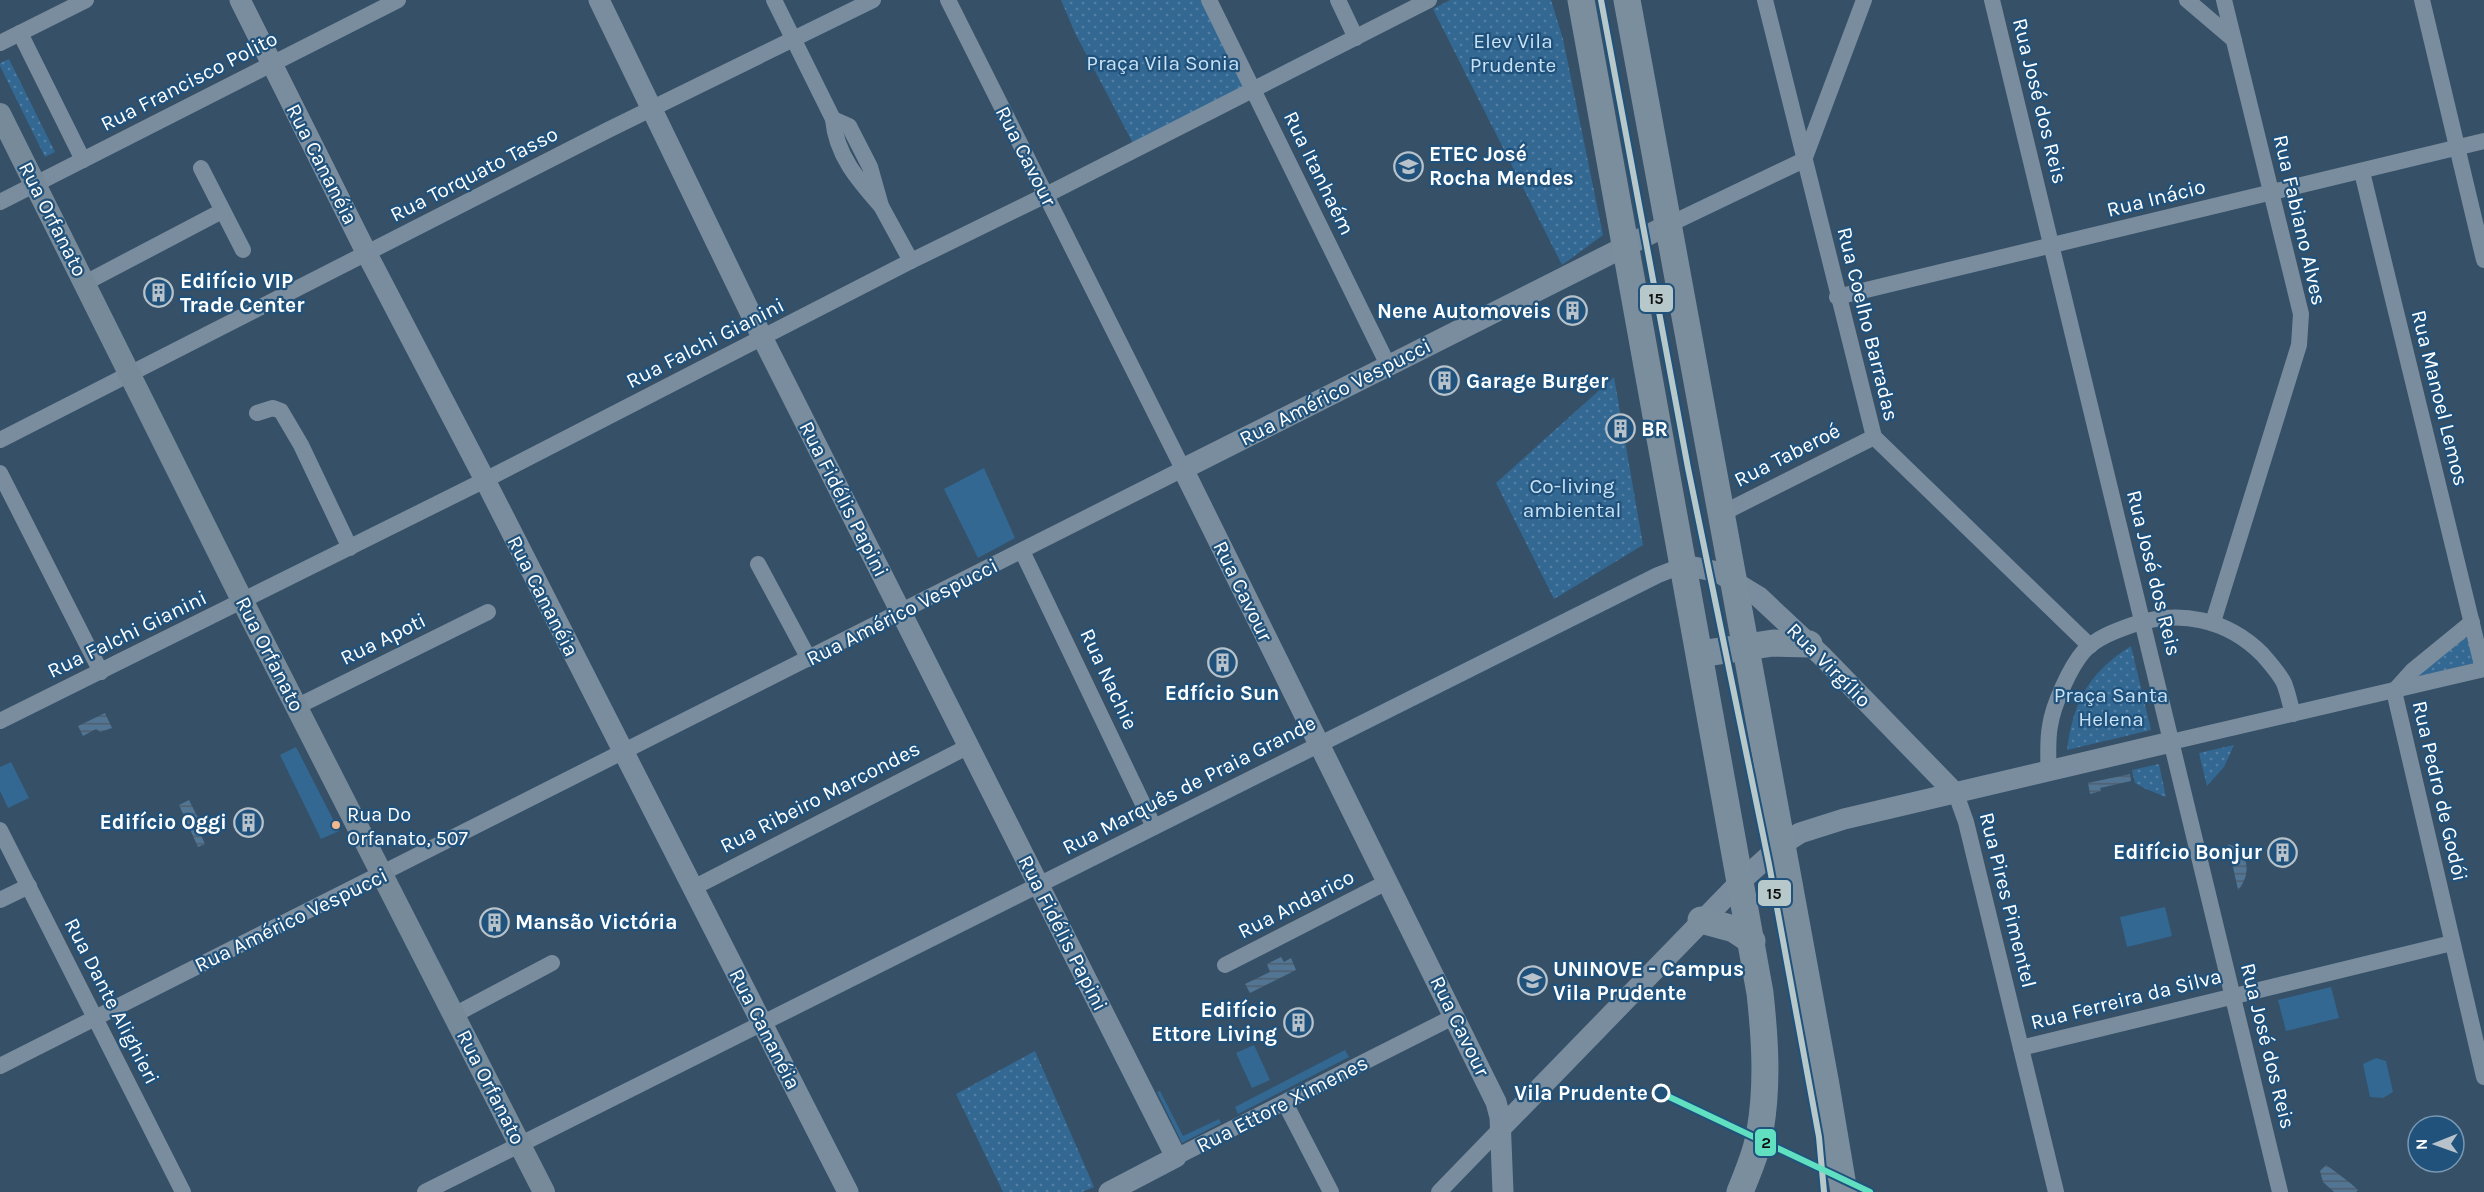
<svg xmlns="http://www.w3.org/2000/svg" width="2484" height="1192" font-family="Karla,sans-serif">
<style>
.park{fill:url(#park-dots)}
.garden{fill:#336893}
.water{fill:url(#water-rules)}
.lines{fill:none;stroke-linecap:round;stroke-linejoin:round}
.minor{stroke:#7a8d9e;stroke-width:16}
.tertiary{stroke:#7a8d9e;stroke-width:21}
.secondary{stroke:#768a9a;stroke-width:22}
.trunk{stroke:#7a8e9e;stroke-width:27}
.metro-1-casing{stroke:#20527c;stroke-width:10}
.metro-2-casing{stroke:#20527c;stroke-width:10}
.metro-1{stroke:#b6c8c9;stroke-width:6}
.metro-2{stroke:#60e0c0;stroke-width:6}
.bus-dot{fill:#f1b78d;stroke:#20527c;stroke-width:2}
.stop-dot{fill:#20527c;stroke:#fff;stroke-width:3}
.labels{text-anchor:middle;stroke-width:4.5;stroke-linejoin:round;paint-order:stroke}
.bus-label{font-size:20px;fill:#fff;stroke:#20527c;text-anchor:start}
.park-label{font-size:21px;fill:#c7e1f5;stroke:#20527c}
.street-label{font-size:21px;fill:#fff;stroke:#20527c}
.poi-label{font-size:21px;font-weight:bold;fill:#fff;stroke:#20527c;text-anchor:start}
.stop-label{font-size:21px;font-weight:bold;fill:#fff;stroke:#20527c;text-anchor:end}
.line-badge{stroke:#20527c;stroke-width:2}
.pale-badge-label{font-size:16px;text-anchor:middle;font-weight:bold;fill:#111}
</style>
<defs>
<pattern id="park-dots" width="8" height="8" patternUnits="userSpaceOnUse" patternTransform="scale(1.5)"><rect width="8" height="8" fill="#336893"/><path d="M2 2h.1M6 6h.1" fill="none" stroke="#527fa3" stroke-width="1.8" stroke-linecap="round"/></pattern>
<pattern id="water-rules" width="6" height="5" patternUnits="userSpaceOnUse" patternTransform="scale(1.5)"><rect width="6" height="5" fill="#527594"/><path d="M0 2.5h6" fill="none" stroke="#4f5e6c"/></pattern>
</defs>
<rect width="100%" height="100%" fill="#355067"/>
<g class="park">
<polygon points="1061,0 1208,0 1252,89 1136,149 1075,33"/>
<polygon points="1450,0 1551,0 1563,39 1603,235 1562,265 1433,9"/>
<polygon points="9,59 55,152 45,157 0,66 0,63"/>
<polygon points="1614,377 1643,545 1554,599 1496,483"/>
<polygon points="2469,634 2475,663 2411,679"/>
<path d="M 2131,646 L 2151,730 L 2067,750 C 2073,702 2089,672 2131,646 Z"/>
<polygon points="2234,745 2224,767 2207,786 2199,753"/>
<polygon points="2159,764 2166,797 2146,789 2135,783 2132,770"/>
<polygon points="1035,1051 1094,1187 1082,1192 1003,1192 956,1094"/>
</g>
<g class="garden">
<polygon points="984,468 1015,538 978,558 944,489"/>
<polygon points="296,747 339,831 321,839 280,755"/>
<polygon points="11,762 29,798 8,808 0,791 0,767"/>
<polygon points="2165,907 2172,936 2127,947 2120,917"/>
<polygon points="2331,987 2339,1018 2286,1031 2278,1000"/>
<polygon points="1254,1045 1270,1080 1252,1088 1236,1053"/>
<polygon points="1345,1050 1349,1057 1238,1114 1235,1107"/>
<polygon points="2376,1058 2386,1061 2393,1092 2383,1098 2370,1097 2363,1064"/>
<polygon points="1160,1091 1183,1136 1219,1119 1221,1123 1182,1143 1157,1092"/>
</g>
<g class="water">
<polygon points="105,713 112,728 100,732 96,729 83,736 78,726"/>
<polygon points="2130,774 2131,781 2100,788 2101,791 2090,794 2088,783"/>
<polygon points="189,800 198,818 194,820 205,844 198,847 179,805"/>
<path d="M 2228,844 C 2249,851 2252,874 2238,890 Z"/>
<polygon points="1281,957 1284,962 1291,958 1296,970 1250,993 1245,984 1270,972 1267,964"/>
<path d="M 2326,1165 C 2336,1172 2350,1182 2358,1190 L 2356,1192 L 2334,1192 L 2323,1182 L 2320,1171 Z"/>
</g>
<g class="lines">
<g class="minor">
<path d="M 774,0 L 833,119 C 836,155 858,180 881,206"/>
<polyline points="1209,0 1388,365"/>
<polyline points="1338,0 1356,38"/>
<polyline points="1765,0 1874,437 2090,646"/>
<polyline points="1992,0 2280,1192"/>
<polyline points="2187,0 2234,40"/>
<polyline points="2422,0 2484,260"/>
<polyline points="20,33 83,160"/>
<polyline points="0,43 86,0"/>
<polyline points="833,119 849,126 870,167 881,206 911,261"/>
<polyline points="1804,160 1864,0"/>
<polyline points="201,168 243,250"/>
<polyline points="2362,172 2483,669"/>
<polyline points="0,202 398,0"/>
<polyline points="1668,225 1804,160"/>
<polyline points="85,283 222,211"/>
<polyline points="1837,297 2484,141"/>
<polyline points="257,413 273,408 281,411 301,445 350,548"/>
<polyline points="0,440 608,130 873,0"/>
<polyline points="0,473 101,672"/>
<polyline points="1721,514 1874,437"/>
<polyline points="1022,551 1154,827"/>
<polyline points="758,564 809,659"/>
<polyline points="2213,622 2299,345 2301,314 2224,0"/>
<polyline points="2472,622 2412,671 2394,691 2484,1077"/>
<polyline points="298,706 488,612"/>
<polyline points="0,721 485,480 911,261 1046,195 1429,0"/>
<polyline points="2171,742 2484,669"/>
<path d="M 2048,772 C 2049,757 2047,741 2050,726 C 2053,705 2070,667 2084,651 C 2096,638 2115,631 2132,625 C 2179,609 2227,619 2262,654 C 2270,663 2279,673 2284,683 C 2288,693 2290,704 2293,714"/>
<polyline points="1956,794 1966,822 2056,1192"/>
<polyline points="0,830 183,1192"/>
<polyline points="693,888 969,746"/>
<polyline points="0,900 29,886"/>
<polyline points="1225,965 1387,882"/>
<polyline points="454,1015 552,963"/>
<polyline points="2021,1048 2452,943"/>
<polyline points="0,1066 1183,469 948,0"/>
<polyline points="1285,1103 1331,1192"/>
<polyline points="1176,1157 1455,1016"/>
<polyline points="425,1192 1658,575 1684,565"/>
<polyline points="1439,1192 1501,1128"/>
</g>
<g class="tertiary">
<polyline points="240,0 367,254 485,480 848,1192"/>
<polyline points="599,0 763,339 1176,1157 1109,1192"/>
<polyline points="1684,565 1718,572 1759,597 1823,657 1956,794"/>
<polyline points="1501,1128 1741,881 1781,845 1800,833 1844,819 2171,742"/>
<polyline points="1503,1192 1500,1117 1496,1102 1183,469 1668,225"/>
</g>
<polyline class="secondary" points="0,114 243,602 544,1192"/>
<g class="trunk">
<path d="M 1581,0 L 1760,993 C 1765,1039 1768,1085 1760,1131 C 1757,1152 1748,1172 1740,1192"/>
<polyline points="1627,0 1826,1085 1844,1192"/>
<polyline points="1700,654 1773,643 1809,644"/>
<polyline points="1701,920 1734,929 1752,941"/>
</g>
<defs>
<polyline id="metro-1" points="1601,0 1688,468 1769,864 1819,1137 1824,1192"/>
<polyline id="metro-2" points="1661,1093 1870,1192"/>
</defs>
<use href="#metro-1" class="metro-1-casing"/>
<use href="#metro-2" class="metro-2-casing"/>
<use href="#metro-1" class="metro-1"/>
<use href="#metro-2" class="metro-2"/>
</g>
<defs>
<symbol id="university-ring" viewBox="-11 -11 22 22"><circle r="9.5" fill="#20527c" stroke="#b8c2ca" stroke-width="1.5"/><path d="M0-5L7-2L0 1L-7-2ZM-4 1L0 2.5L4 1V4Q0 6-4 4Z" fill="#b8c2ca"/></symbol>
<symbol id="building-ring" viewBox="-11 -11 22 22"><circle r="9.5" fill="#20527c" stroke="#b8c2ca" stroke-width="1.5"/><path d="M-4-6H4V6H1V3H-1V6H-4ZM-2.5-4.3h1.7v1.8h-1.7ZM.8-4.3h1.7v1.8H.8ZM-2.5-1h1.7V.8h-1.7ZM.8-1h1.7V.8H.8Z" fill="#b8c2ca"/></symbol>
</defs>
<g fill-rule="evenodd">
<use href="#university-ring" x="1392" y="150" width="33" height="33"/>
<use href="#building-ring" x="142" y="276" width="33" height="33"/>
<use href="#building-ring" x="1556" y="294" width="33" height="33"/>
<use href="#building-ring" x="1428" y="364" width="33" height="33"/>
<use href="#building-ring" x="1604" y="412" width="33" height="33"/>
<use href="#building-ring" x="1206" y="646" width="33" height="33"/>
<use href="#building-ring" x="232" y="806" width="33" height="33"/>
<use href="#building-ring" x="2266" y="836" width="33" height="33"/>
<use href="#building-ring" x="478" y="906" width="33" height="33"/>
<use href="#university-ring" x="1516" y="964" width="33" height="33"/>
<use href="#building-ring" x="1282" y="1006" width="33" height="33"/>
</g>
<circle class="bus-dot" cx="336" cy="825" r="5"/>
<circle class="stop-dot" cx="1661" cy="1093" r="8"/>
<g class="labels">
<g class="bus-label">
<text x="347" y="821">Rua Do<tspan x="347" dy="24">Orfanato, 507</tspan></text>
</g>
<g class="park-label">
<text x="1513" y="48">Elev Vila<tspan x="1513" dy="24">Prudente</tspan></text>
<text x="1163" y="70">Praça Vila Sonia</text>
<text x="1572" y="493">Co-living<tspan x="1572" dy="24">ambiental</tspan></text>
<text x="2111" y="702">Praça Santa<tspan x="2111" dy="24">Helena</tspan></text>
</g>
<g class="street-label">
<text transform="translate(189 81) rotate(-27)" y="7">Rua Francisco Polito</text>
<text transform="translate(2040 101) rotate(76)" y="7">Rua José dos Reis</text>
<text transform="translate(1026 156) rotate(63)" y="7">Rua Cavour</text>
<text transform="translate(322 164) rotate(63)" y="7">Rua Cananéia</text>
<text transform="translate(1319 173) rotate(64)" y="7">Rua Itanhaém</text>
<text transform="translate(474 174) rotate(-27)" y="7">Rua Torquato Tasso</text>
<text transform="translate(2156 198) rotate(-14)" y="7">Rua Inácio</text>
<text transform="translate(53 219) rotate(63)" y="7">Rua Orfanato</text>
<text transform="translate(2300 220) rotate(77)" y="7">Rua Fabiano Alves</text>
<text transform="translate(1868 324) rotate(76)" y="7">Rua Coelho Barradas</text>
<text transform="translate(705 343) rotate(-27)" y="7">Rua Falchi Gianini</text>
<text transform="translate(1335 392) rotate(-27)" y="7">Rua Américo Vespucci</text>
<text transform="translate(2440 398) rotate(76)" y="7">Rua Manoel Lemos</text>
<text transform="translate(1787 455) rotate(-27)" y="7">Rua Taberoé</text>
<text transform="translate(844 499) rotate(63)" y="7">Rua Fidélis Papini</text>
<text transform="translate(2154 573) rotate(76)" y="7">Rua José dos Reis</text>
<text transform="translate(1243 591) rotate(64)" y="7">Rua Cavour</text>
<text transform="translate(543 596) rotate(63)" y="7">Rua Cananéia</text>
<text transform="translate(902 612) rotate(-27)" y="7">Rua Américo Vespucci</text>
<text transform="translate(127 634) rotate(-26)" y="7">Rua Falchi Gianini</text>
<text transform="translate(383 639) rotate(-26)" y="7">Rua Apoti</text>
<text transform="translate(270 654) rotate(63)" y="7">Rua Orfanato</text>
<text transform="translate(1829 665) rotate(45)" y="7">Rua Virgílio</text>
<text transform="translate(1109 679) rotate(65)" y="7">Rua Nachie</text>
<text transform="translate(1189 785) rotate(-27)" y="7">Rua Marquês de Praia Grande</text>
<text transform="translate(2440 791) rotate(77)" y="7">Rua Pedro de Godói</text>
<text transform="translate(820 797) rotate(-27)" y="7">Rua Ribeiro Marcondes</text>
<text transform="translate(2008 900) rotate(76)" y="7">Rua Pires Pimentel</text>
<text transform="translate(1296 904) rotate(-27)" y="7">Rua Andarico</text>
<text transform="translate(291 920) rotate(-26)" y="7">Rua Américo Vespucci</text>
<text transform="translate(1063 933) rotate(63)" y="7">Rua Fidélis Papini</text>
<text transform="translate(2126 999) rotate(-14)" y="7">Rua Ferreira da Silva</text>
<text transform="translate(112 1001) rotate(63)" y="7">Rua Dante Alighieri</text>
<text transform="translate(1460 1026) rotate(64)" y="7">Rua Cavour</text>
<text transform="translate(765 1029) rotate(63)" y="7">Rua Cananéia</text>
<text transform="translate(2268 1046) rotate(76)" y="7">Rua José dos Reis</text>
<text transform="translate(491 1087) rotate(63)" y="7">Rua Orfanato</text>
<text transform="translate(1282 1104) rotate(-27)" y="7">Rua Ettore Ximenes</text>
</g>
<g class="poi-label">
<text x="1429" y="161">ETEC José<tspan x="1429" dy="24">Rocha Mendes</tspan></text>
<text x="180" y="288">Edifício VIP<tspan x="180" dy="24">Trade Center</tspan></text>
<text x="1551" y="318" text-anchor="end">Nene Automoveis</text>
<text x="1466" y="388">Garage Burger</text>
<text x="1641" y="436">BR</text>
<text x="1222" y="700" text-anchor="middle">Edfício Sun</text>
<text x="227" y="829" text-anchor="end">Edifício Oggi</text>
<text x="2262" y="859" text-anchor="end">Edifício Bonjur</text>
<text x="515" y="929">Mansão Victória</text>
<text x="1553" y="976">UNINOVE - Campus<tspan x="1553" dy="24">Vila Prudente</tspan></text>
<text x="1277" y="1017" text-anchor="end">Edifício<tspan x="1277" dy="24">Ettore Living</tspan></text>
</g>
<g class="stop-label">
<text x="1648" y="1100">Vila Prudente</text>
</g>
</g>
<g class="line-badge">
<rect x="1639" y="284" width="35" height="29" rx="6" fill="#b6c8c9"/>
<rect x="1757" y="879" width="35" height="28" rx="6" fill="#b6c8c9"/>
<rect x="1754" y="1128" width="23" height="29" rx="6" fill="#60e0c0"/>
</g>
<g class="pale-badge-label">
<text x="1656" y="304">15</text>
<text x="1774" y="899">15</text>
<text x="1766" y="1148">2</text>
</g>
<g transform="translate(2436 1144) rotate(269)"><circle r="28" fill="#20527c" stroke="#7997b0" stroke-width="1.5"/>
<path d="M0-4.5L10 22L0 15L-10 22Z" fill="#b8c2ca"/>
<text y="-9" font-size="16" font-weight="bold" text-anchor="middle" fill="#ffffff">N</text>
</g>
</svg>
